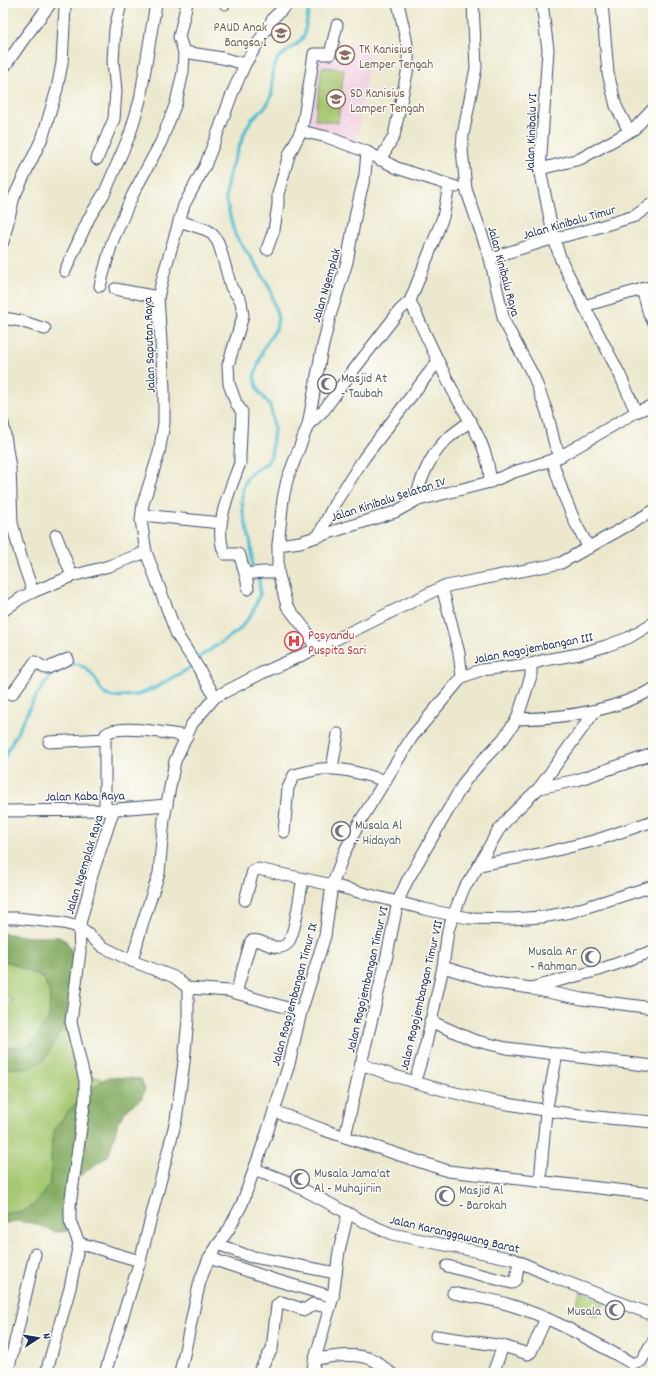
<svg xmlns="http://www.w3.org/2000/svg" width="656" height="1376" font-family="Dekko,sans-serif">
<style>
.built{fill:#f2cfe1}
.green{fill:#a6c871;stroke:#607c68}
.forest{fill:#84ac63;stroke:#506e60}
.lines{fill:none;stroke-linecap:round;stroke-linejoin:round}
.stream{stroke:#54bed0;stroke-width:3.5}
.street-casing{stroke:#3a4b6f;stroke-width:13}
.street{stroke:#fff;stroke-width:11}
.labels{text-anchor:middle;stroke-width:3;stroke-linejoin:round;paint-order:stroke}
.education-label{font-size:13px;fill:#785e54;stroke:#fdfcf7;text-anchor:start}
.street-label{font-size:13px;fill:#1b2f5e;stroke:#fdfcf7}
.worship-label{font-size:13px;fill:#5b616d;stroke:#fdfcf7;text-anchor:start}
.health-label{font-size:13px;fill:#be3a42;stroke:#fdfcf7;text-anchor:start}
</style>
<rect width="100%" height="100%" fill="#fdfcf7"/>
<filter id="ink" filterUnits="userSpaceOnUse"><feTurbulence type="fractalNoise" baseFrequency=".025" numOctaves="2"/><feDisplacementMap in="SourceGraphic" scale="8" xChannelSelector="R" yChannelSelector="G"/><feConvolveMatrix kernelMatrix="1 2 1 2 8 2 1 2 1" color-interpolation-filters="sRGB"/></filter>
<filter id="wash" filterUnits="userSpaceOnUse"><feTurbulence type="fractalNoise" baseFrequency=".012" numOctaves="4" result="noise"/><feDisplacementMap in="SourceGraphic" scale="16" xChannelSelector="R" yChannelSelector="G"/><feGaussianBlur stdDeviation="0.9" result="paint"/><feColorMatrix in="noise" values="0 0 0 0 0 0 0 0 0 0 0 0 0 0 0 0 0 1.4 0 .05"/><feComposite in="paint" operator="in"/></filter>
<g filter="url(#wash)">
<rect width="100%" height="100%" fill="#ece8cd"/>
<polygon class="built" points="336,40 371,48 357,143 305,130 316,56 330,56"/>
<g class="green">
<polygon points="322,67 344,69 338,123 315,120"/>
<polygon points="3,962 10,962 44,979 50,995 50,1018 30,1045 21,1047 4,1047 3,1046 3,1016 9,1012 10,998 3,996"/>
<polygon points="65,1023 70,1033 78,1068 103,1080 69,1110 52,1139 50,1184 34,1205 23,1211 3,1214 3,1067 7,1068 31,1068 45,1059"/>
<polygon points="581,1291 605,1301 598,1317 574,1307"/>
</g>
<g class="forest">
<polygon points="3,933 30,937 59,937 66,941 73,954 74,972 65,1023 45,1059 31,1068 7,1068 3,1067 3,1046 4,1047 21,1047 30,1045 49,1018 50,995 44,979 10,962 3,962"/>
<polygon points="109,1077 141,1079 145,1089 141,1099 128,1108 118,1122 109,1155 77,1178 70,1231 55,1232 33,1223 15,1221 6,1223 3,1227 3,1214 23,1211 34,1205 50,1184 52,1139 55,1128 69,1110 103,1080"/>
</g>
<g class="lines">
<g class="stream">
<polyline points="67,664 78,664 87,669 95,678 101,690 106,695 113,697 137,695 155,688 188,669 201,656 238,631 251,615 256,604 260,593 259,579 257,573 253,568 251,545 243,512 242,501 243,489 246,479 253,471 267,463 271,456 274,429 272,413 269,404 259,392 254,377 264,347 276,329 278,318 270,289 260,271 235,235 226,200 227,183 232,165 247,127 252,119 267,105 272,94 273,69 278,58 298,43 304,36 309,8 312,3"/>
<path d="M 3,761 C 7,751 12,742 17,733 C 29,709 39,685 60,668"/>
</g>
</g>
</g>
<g filter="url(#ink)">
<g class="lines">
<defs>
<g id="street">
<polyline points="473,3 476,68 463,135 462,149 466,189 490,258 504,321 534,377 547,412 555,445 561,456 552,460 564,496 576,524 589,548"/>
<polyline points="542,3 548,50 540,169 554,239 561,260 584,306"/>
<polyline points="602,3 608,73 616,106 629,131"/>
<polyline points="225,4 225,3"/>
<polyline points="184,52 222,58 245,64"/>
<polyline points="3,69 23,40 51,3"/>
<polyline points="301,131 327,137 367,152 397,168 456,187"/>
<polyline points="97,159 114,119 116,91 113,61 115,29 121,3"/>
<polyline points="380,160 394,136 408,68 408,51 405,34 398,3"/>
<polyline points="540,169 580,159 634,129 653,109"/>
<path d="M 179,221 L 207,230 L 213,235 L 218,242 L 221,251 L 231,287 L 241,301 L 243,316 L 228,365 L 229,384 L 236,403 L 242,412 L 240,455 L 240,463 C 231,488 212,527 225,554 L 238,554 L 240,556 L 247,581 L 248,589"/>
<polyline points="3,242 14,197 43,136 57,89 62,63 65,7"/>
<polyline points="267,249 274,230 278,205 278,194 289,155 301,131 304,118 314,54 330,54 337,25"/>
<polyline points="490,258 545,241 592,229 635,216 653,203"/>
<polyline points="65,271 89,218 105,192 130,134 140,100 156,3"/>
<polyline points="100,286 112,242 133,194 161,142 176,103 183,72 184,52 179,37 187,3"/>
<polyline points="115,289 158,297"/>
<polyline points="642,289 649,314 653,321"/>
<path d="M 410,301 C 423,329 436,358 451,387 C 466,417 490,446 490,482"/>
<polyline points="3,318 21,321 45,329"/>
<polyline points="636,412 620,375 584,306 653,286"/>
<polyline points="3,423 10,468 12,523 21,557 33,592"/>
<polyline points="308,425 324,410 342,385 400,310 410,301 430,251 443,217 449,186"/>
<polyline points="561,456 636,412 653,405"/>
<path d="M 415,501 C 420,481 429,458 444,442 C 452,434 462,427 471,421"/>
<polyline points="142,515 221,523"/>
<polyline points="56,535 72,576"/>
<polyline points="319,535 335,503 364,458 438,361"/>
<polyline points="278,545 300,542 395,512 415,501 490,482 514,472 552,460"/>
<polyline points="246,574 262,572 278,572"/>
<polyline points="3,611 21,598 33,592 72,576 109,566 146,552"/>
<polyline points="316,649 305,629 287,606 278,572 278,545 283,499 287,480 308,425 321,354 330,316 347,262 356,212 365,175 367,152"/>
<path d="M 531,664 L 531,676 L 517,719 L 503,739 L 482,761 L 465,781 L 407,881 L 398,901 L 386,960 L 361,1064 C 452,1099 555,1115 653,1122"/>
<polyline points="462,677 481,670 531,664 545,660 579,654 606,646 628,638 653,623"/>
<polyline points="3,694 12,694 35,662 45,668 48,668 68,659"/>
<polyline points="215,697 199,669 177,635 146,552 141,520 143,504 159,453 164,423 164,388 158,297 164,273 184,205 205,166 220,127 232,94 245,64 274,17 289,3"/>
<path d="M 517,719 C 563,718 613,712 653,689"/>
<polyline points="49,742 105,739"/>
<polyline points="332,768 338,734"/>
<polyline points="539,788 577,780 653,754"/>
<path d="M 105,810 L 105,739 L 106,734 C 118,723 170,734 187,736"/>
<polyline points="3,811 105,810 167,805"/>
<path d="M 284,832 L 288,788 L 294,775 C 303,773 312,770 321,769 C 343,767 365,775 386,781"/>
<polyline points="479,865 545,853 597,840 653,821"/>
<polyline points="245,900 253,871 258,869 332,885 424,909 468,918 511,919 542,917 571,912 653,886"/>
<polyline points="3,918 16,918 63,923 79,927 103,947 132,961 174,977 188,988 229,991 301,1012"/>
<polyline points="132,961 142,925 159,873 164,819 175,761 192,724 215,697 262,673 316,649 442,587 561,563 653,511"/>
<polyline points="443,967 496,983 531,988 599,970 653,951"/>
<polyline points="533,989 582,999 653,1008"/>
<path d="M 236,993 L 251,941 C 261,938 270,949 280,947 C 284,947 286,945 288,943 C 297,928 299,896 303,879"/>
<polyline points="430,1021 473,1040 506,1048 653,1066"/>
<polyline points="415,1081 426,1044 443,967 448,930 463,890 473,875 498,831 510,816 539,788 595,711"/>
<polyline points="274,1111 324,1130 448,1171 653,1194"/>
<polyline points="345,1137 361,1064"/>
<path d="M 254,1169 C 267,1174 281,1178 294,1185 C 327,1201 358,1221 392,1234 L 513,1259 L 553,1277 L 653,1315"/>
<polyline points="540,1181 546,1112 557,1054"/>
<polyline points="79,1243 140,1261"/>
<polyline points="218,1244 248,1256 336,1273"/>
<polyline points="209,1258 272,1279 333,1297"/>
<polyline points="447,1266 512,1283 516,1279 519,1262"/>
<path d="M 453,1293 C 470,1297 489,1298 507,1304 C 552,1317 592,1341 633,1364 L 641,1361 L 653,1341"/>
<polyline points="436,1336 503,1346 528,1354 531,1352 546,1318"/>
<path d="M 315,1359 C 332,1357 356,1352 373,1360 C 379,1362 384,1369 391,1373"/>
<polyline points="7,1373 12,1355 35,1254"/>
<polyline points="46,1373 70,1288 79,1243 70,1221 70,1205 85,1099 85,1081 71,1022 80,952 79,927 88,894 92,875 114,809"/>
<polyline points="105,1373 140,1261 176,1120 184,1062 188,1019 188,988"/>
<polyline points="180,1373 200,1281 209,1258 229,1229 242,1204 267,1133 289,1064 301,1012 325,936 332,885 345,851 359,823 412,737 462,677 459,653 442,587"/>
<polyline points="258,1373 272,1349 277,1305 281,1302 305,1310 313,1304 330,1308"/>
<polyline points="313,1373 314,1362 333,1297 339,1251 348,1213"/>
<polyline points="493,1373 503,1346"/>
</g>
</defs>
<use href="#street" class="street-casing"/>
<use href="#street" class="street"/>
</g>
</g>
<defs>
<symbol id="school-ring" viewBox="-11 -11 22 22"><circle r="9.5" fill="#fdfcf7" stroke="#8d6e63" stroke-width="1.5"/><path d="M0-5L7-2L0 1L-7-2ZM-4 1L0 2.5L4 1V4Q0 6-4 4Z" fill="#8d6e63"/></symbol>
<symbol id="mosque-ring" viewBox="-11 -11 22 22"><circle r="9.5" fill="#fdfcf7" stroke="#6b7280" stroke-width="1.5"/><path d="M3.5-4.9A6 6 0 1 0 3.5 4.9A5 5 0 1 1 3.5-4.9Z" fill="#6b7280"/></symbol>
<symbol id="hospital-ring" viewBox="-11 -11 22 22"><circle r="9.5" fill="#fdfcf7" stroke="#e0444e" stroke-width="1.5"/><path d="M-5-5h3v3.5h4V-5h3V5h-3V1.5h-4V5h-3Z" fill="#e0444e"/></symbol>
</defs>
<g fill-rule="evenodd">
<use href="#school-ring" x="270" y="22" width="22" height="22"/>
<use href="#school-ring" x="334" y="44" width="22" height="22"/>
<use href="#school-ring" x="325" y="88" width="22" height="22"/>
<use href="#mosque-ring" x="316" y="373" width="22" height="22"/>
<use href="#hospital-ring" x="283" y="630" width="22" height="22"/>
<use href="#mosque-ring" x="330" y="820" width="22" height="22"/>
<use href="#mosque-ring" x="580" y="946" width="22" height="22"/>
<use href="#mosque-ring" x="289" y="1168" width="22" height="22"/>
<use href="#mosque-ring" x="434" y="1185" width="22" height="22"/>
<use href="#mosque-ring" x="604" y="1299" width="22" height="22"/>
</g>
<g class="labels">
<g class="education-label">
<text x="267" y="31" text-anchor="end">PAUD Anak<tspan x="267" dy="15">Bangsa I</tspan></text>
<text x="359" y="53">TK Kanisius<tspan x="359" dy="15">Lemper Tengah</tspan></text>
<text x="350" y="97">SD Kanisius<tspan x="350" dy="15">Lamper Tengah</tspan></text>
</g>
<g class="street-label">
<text transform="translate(530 133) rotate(-88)" y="5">Jalan Kinibalu VI</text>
<text transform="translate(569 221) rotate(-16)" y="5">Jalan Kinibalu Timur</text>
<text transform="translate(505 271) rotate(75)" y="5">Jalan Kinibalu Raya</text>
<text transform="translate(325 285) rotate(-74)" y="5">Jalan Ngemplak</text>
<text transform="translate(148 345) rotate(-92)" y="5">Jalan Saputan Raya</text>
<text transform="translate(388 498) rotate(-18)" y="5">Jalan Kinibalu Selatan IV</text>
<text transform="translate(533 647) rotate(-11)" y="5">Jalan Rogojembangan III</text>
<text transform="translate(85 795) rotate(-1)" y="5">Jalan Kaba Raya</text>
<text transform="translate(83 864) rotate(-73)" y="5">Jalan Ngemplak Raya</text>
<text transform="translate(366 979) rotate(-77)" y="5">Jalan Rogojembangan Timur VI</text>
<text transform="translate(293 994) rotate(-75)" y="5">Jalan Rogojembangan Timur IX</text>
<text transform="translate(420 995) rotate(-77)" y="5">Jalan Rogojembangan Timur VII</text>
<text transform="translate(455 1233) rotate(13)" y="5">Jalan Karanggawang Barat</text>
</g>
<g class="worship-label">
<text x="341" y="382">Masjid At<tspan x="341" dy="15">- Taubah</tspan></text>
<text x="355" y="829">Musala Al<tspan x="355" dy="15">- Hidayah</tspan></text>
<text x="577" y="955" text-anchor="end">Musala Ar<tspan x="577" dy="15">- Rahman</tspan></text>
<text x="314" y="1177">Musala Jama'at<tspan x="314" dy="15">Al - Muhajiriin</tspan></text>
<text x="459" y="1194">Masjid Al<tspan x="459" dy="15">- Barokah</tspan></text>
<text x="601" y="1315" text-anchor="end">Musala</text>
</g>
<g class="health-label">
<text x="308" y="639">Posyandu<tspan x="308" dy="15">Puspita Sari</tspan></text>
</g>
</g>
<rect width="656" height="1376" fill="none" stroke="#fdfcf7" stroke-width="16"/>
<g transform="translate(38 1338) rotate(78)" stroke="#fdfcf7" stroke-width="3" paint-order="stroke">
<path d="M0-3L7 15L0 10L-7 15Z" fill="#1b2f5e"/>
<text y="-6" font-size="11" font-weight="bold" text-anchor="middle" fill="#1b2f5e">N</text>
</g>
</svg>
